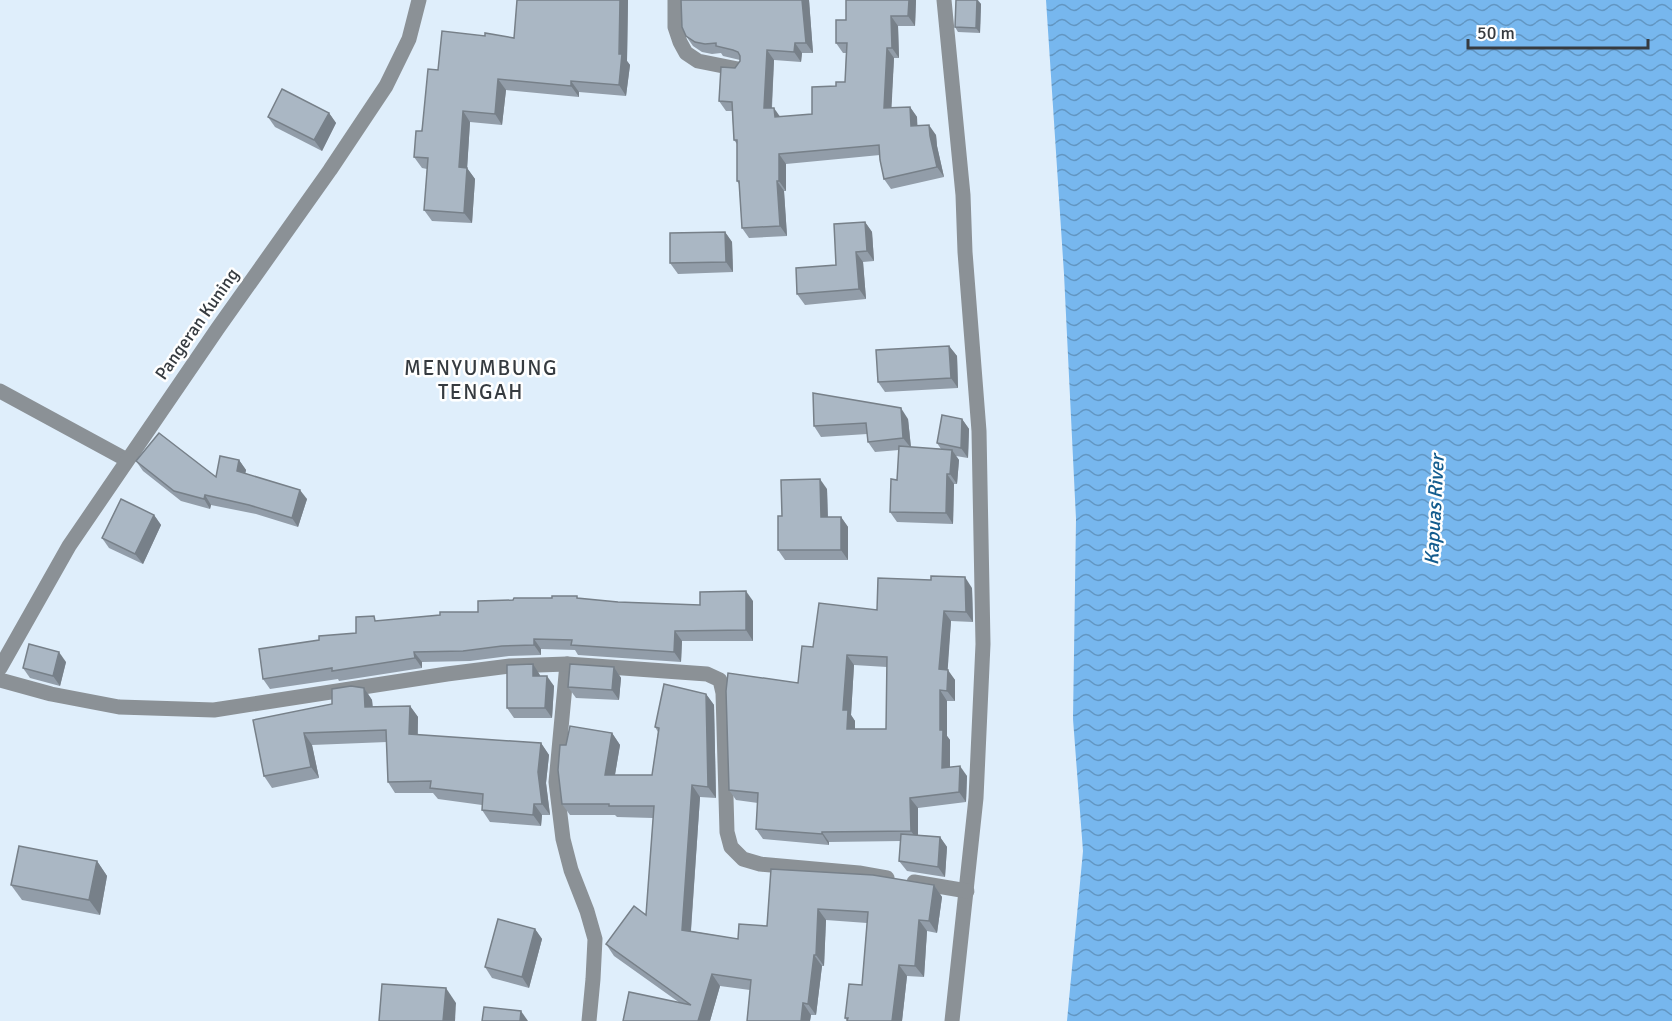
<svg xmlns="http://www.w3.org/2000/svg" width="1672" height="1021" font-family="Signika,sans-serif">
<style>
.water{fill:url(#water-waves)}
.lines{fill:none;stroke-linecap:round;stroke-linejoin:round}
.minor{stroke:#8b9196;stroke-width:15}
.wall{fill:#929da9;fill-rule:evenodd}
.shaded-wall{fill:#778089}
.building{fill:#aab7c4;stroke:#778089;stroke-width:1.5;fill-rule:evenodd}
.labels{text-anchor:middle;stroke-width:5;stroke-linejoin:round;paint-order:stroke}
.street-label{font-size:18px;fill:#363b40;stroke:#fff}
.water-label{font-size:20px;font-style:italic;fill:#135c8e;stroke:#fff}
.quarter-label{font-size:21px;letter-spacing:1.5px;fill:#363b40;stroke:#fff}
</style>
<defs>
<pattern id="water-waves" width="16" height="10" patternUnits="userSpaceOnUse" patternTransform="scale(1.5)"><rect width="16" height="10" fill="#77b7ee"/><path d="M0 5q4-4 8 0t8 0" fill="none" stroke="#6296c2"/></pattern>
</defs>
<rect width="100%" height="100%" fill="#dfeefb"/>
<polygon class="water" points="1046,0 1672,0 1672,1021 1067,1021 1083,851 1073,719 1076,519 1064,274"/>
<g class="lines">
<g class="minor">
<polyline points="675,0 675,27 680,42 686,53 698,61 738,69"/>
<polyline points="944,0 963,195 965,252 979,431 983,644 976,798 952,1021"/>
<polyline points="0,391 127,460"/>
<polyline points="567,664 556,782 563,839 571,870 587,911 595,939 593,979 589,1021"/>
<polyline points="0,668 69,546 218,328 330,170 386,86 409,39 419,0"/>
<polyline points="0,680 51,694 119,707 214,710 447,674 510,666 567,664 707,674 720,680 723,693 727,832 731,847 743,859 760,864 859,873 887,878"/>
<polyline points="914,882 967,891"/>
</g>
</g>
<g class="wall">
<polygon points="517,0 628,0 627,61 630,65 626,96 579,92 579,97 506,90 502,125 470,122 467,168 475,179 472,223 432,221 424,210 427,169 422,168 414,157 438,70 485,36 514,38"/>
<polygon points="809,0 813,53 802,53 801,62 774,60 772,108 780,117 812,114 836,86 845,82 846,53 843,53 836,43 846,20 916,0 915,26 898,26 899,58 894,58 891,107 910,107 917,117 917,125 936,135 937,146 944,177 891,189 884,179 880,155 786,164 786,191 784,191 787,236 749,238 742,228 739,184 737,181 737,144 734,140 732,111 726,111 719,101 735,68 740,61 740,60 723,56 721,53 712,54 702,52 693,46 686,36"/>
<polygon points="956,0 978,0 981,4 980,33 958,32 955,27"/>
<polygon points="329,113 336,123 322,151 275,127 268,117"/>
<polygon points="865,222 872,232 874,261 863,262 866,299 805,305 797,294 836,265"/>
<polygon points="725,232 732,242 733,272 678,274 670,263"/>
<polygon points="949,346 957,356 958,388 885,392 878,382"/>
<polygon points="908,419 911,447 941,449 937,443 962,419 969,429 968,458 956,456 959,460 957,484 954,484 953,524 897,522 890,512 897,480 899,450 875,452 868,442 867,434 821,437 814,426"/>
<polygon points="239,460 246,470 245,473 307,499 298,527 256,514 211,505 210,509 181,501 143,471 136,461 216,477"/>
<polygon points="827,489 828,517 841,517 848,527 848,560 785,560 778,550 782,516"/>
<polygon points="154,515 161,525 143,564 109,548 102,538"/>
<path d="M 972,588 L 973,622 L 951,621 L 947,670 L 955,680 L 955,701 L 947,701 L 947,736 L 950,740 L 950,767 L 967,776 L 966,802 L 918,808 L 918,835 L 940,837 L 947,847 L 945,877 L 907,871 L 899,861 L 901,841 L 829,842 L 829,845 L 763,839 L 756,829 L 758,803 L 736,800 L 729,790 L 798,683 L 813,647 L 877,610 ZM 854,665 L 887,667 L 886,729 L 855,729 L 855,721 L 851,715 Z"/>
<polygon points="577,596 578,599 618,602 700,605 753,601 753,641 682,641 681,662 578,655 575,650 541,649 541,655 509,656 470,661 422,662 422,668 339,681 338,679 270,689 263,679 319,640 356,633 378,621 478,612 552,598"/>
<polygon points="66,662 60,686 30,678 23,668"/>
<polygon points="614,667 621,678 619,700 576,698 568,687"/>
<polygon points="540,675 540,676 554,686 552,718 514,718 507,708"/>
<polygon points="364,688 372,700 373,707 410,706 418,717 418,735 541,743 549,755 546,783 550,815 542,815 541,826 490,822 482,810 482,805 438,799 433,793 395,793 388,782 387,742 312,745 319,778 272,788 264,776 332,704"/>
<polygon points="706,694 714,705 716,798 700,797 691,931 738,939 767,926 771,869 934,885 942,897 937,933 927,931 924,977 907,976 902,1021 847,1021 845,1018 862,985 867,923 826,920 824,966 822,966 816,1015 811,1015 810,1021 747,1021 750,990 720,986 710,1021 623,1021 680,1003 614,956 606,944 646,915 653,818 617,817 615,815 570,815 562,804 566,745 612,733 620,745 615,775 652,775 658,732 655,727"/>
<polygon points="97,861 107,876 100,915 22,900 11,885"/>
<polygon points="535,929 542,939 529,988 492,978 485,967"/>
</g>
<g class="shaded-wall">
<polygon points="620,0 628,0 627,61 630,65 626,96 619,85"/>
<polygon points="802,0 809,0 813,53 806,43"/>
<polygon points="909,0 916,0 915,26 908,16"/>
<polygon points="977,0 981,4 980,33 976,28"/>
<polygon points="891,16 898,26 899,58 892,48"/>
<polygon points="795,43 802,53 801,62 794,52"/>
<polygon points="887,48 894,58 891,118 884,108"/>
<polygon points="767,50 774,60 771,119 764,108"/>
<polygon points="498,79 506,90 502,125 495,114"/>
<polygon points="571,81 579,92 579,97 571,86"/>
<polygon points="910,107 917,117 918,136 911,126"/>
<polygon points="774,108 781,118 775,117"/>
<polygon points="463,111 470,122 467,170 467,168 475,179 472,223 464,213 459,167"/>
<polygon points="329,113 336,123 322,151 314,140"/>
<polygon points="929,125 936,135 937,146 944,177 937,167 930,136"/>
<polygon points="779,154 786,164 786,191 779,181"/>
<polygon points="777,181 784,191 787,236 780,226"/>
<polygon points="865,222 872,232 874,261 867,251"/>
<polygon points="725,232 732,242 733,272 726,262"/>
<polygon points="856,252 863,262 866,299 859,289"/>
<polygon points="949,346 957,356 958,388 951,378"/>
<polygon points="901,408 908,419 911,448 903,438"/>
<polygon points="962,419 969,429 968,458 961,448"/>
<polygon points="952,450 959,460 957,484 950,474"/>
<polygon points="239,460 246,470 244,480 237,471"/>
<polygon points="947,474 954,484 953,524 946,513"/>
<polygon points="820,479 827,489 828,527 821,517"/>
<polygon points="300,490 307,499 298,527 292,518"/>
<polygon points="205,495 211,505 210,509 204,499"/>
<polygon points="154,515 161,525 143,564 135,554"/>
<polygon points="841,517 848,527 848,560 841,550"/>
<polygon points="965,577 972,588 973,622 966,612"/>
<polygon points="746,591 753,601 753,641 746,630"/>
<polygon points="944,611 951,621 947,680 939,669"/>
<polygon points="675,631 682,641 681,662 674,652"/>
<polygon points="534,639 541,649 541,655 534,645"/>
<polygon points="59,652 66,662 60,686 53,676"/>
<polygon points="414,652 422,662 422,668 415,658"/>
<polygon points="847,655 854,665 851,715 855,721 855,739 847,729 843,710"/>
<polygon points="533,664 540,675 540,686 533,676"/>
<polygon points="614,667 621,678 619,700 612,690"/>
<polygon points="948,670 955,680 955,701 947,691"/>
<polygon points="547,676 554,686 552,718 545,708"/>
<polygon points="364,688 372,700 373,718 365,707"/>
<polygon points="940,690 947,701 947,736 950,740 950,778 942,768 940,730"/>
<polygon points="706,694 714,705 716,798 708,787"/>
<polygon points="410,706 418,717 417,745 409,734"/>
<polygon points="304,733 312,745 319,778 311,767"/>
<polygon points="612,733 620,745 613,786 605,775"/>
<polygon points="541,743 549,755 546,783 550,815 542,804 538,772"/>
<polygon points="960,766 967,776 966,802 959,792"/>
<polygon points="692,785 700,797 690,942 682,930"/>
<polygon points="910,798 918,808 918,841 911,831"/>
<polygon points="534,804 542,815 541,826 533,815"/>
<polygon points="822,832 829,842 829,845 822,834"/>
<polygon points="940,837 947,847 945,877 938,867"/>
<polygon points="97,861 107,876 100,915 89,900"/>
<polygon points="934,885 942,897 937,933 929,921"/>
<polygon points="818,909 826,920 824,966 816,955"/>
<polygon points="919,920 927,931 924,977 915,966"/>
<polygon points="535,929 542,939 529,988 522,977"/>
<polygon points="814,955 822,966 816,1015 808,1004"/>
<polygon points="899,965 907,976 902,1021 892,1021"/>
<polygon points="712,974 720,986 710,1021 698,1021"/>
<polygon points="446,988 456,1003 455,1021 443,1021"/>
<polygon points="803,1003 811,1015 810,1021 801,1021"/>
<polygon points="521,1011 528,1021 520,1021"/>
</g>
<g class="building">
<polygon points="517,0 620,0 619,54 622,54 619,85 571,81 571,86 498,79 495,114 463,111 459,167 467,168 464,213 424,210 428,158 414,157 416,131 422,131 428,69 438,70 442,31 485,36 485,33 514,38"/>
<polygon points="681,0 802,0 806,43 795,43 794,52 767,50 764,108 774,108 775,117 812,114 812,87 836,86 836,82 845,82 847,43 836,43 836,20 846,20 846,0 909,0 908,16 891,16 892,48 887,48 884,108 910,107 911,126 929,125 930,136 937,167 884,179 880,160 879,145 779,154 779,181 777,181 780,226 742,228 739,181 737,181 737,140 734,140 732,102 719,101 721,67 735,68 740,61 740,56 738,52 733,50 716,46 716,43 705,44 695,42 686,36 682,27"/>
<polygon points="956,0 977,0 976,28 955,27"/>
<polygon points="282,89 329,113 314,140 268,117"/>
<polygon points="865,222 867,251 856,252 859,289 797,294 796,268 836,265 834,224"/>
<polygon points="725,232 726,262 670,263 670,233"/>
<polygon points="949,346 951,378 878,382 876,350"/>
<polygon points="813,393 901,408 903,438 868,442 866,423 814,426"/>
<polygon points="942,415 962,419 961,448 937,443"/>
<polygon points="159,433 216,477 220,456 239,460 237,471 300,490 292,518 249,505 205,495 204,499 174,491 136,461"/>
<polygon points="899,446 952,450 950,474 947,474 946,513 890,512 891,479 897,480"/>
<polygon points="820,479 821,517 841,517 841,550 778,550 778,516 782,516 781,480"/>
<polygon points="121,499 154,515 135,554 102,538"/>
<path d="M 931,576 L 965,577 L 966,612 L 944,611 L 939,669 L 948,670 L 947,691 L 940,690 L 940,730 L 943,730 L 942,768 L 960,766 L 959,792 L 910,798 L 911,831 L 822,832 L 822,834 L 756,829 L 758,793 L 729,790 L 726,691 L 728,673 L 798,683 L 802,646 L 813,647 L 819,603 L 877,610 L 878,578 L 931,580 ZM 847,655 L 887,657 L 886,729 L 847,729 L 848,710 L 843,710 Z"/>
<polygon points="746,591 746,630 675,631 674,652 571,645 572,640 534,639 534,645 502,646 463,651 414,652 415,658 332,671 332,668 263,679 259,649 319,640 319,636 356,633 356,617 374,616 375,621 440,615 440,612 478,612 478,601 513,600 514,598 552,598 552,596 577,596 577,598 618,602 700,605 700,592"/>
<polygon points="29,644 59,652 53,676 23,668"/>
<polygon points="533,664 533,676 547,676 545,708 507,708 507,665"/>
<polygon points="570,664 614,667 612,690 568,687"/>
<polygon points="664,684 706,694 708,787 692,785 682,930 738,939 739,924 767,926 771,869 873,875 934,885 929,921 919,920 915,966 899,965 892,1021 847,1021 848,1018 845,1018 849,984 862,985 868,912 818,909 816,955 814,955 808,1004 803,1003 801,1021 747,1021 751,980 712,974 698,1021 623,1021 629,992 691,1005 606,944 634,906 646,915 654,806 609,806 609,804 562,804 558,770 560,745 566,745 570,726 612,733 605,775 652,775 659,728 655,727"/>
<polygon points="351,686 364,688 365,707 410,706 409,734 541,743 538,772 542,804 534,804 533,815 482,810 483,794 430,788 431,781 388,782 386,730 304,733 311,767 264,776 253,720 332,704 332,689"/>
<polygon points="901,834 940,837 938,867 899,861"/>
<polygon points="19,846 97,861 89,900 11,885"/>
<polygon points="498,919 535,929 522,977 485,967"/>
<polygon points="382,984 446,988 443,1021 379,1021"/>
<polygon points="484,1007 521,1011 520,1021 482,1021"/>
</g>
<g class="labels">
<g class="street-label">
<text transform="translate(197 324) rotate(-55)" y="6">Pangeran Kuning</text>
</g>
<g class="water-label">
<text transform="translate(1434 510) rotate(-87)" y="7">Kapuas River</text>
</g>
<g class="quarter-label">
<text x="481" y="375">MENYUMBUNG<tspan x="481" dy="24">TENGAH</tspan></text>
</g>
</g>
<path d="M1468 39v9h180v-9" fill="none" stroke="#363b40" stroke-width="3"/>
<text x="1477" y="39" font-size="18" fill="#363b40" stroke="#ffffff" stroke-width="4.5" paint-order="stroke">50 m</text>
</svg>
